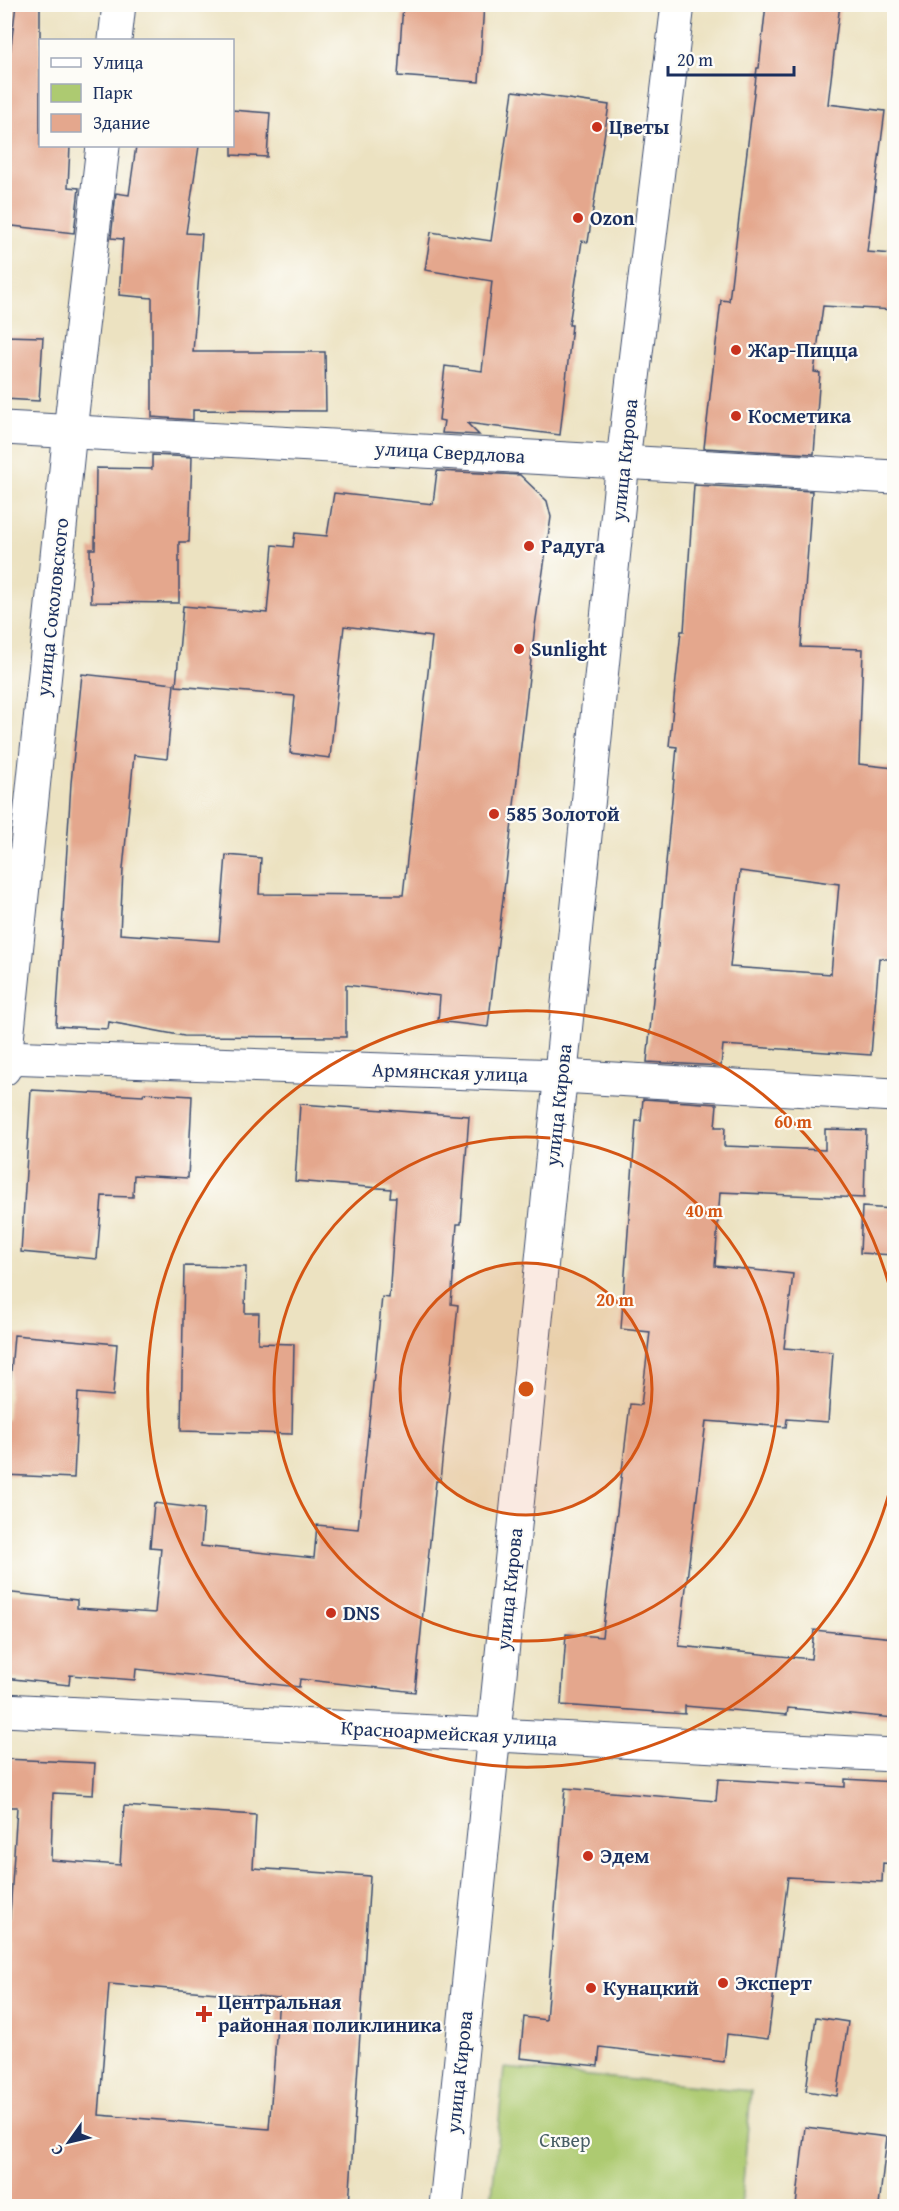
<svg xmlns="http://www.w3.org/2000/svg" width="899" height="2211" font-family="'Gentium Book Plus',serif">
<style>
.green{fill:#adca71;stroke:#647c68;stroke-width:1.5}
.building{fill:#e4a78d;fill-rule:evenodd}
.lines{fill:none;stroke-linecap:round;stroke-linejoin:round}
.street-casing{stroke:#3a4a6d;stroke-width:35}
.secondary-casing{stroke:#3a4a6d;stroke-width:35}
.street{stroke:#fff;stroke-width:33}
.secondary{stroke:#fff;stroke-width:33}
.ring{fill:none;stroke:#d45514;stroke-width:3}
.poi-dot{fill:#c8321e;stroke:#fdfcf7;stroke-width:2}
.labels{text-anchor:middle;stroke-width:4.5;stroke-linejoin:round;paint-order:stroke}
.poi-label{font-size:20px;font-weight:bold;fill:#1b2f5e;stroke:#fdfcf7;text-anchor:start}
.street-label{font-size:20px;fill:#1b2f5e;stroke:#fdfcf7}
.park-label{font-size:20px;fill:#475e64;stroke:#fdfcf7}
.centre{fill:#d45514;stroke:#fdfcf7;stroke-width:3}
.ring-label{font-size:18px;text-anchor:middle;font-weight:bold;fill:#d45514;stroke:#fdfcf7;stroke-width:4.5;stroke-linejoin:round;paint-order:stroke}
</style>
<rect width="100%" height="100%" fill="#fdfcf7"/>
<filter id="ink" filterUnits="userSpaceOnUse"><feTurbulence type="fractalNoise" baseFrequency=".0167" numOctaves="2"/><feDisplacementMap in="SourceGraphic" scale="12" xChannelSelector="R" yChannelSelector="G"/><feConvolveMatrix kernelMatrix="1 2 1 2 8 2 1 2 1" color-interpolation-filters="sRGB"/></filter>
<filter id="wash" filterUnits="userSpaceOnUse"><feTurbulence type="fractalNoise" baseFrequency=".008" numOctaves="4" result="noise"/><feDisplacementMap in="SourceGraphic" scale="24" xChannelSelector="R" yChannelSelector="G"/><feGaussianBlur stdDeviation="1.35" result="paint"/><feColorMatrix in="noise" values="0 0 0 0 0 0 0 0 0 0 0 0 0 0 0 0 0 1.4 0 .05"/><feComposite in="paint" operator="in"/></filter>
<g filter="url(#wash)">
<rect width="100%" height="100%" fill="#ece2c1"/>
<polygon class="green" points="504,2068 751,2091 741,2206 491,2206"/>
<g id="blocks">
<g class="building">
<polygon points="16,4 40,4 40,146 70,146 68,187 79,188 74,233 4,225 4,105"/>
<polygon points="403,4 484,4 479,82 398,76"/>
<polygon points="766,4 840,4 828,104 885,111 867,252 894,254 894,310 823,306 814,372 820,373 814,454 704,448 721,300 729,301 757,68 759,68"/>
<polygon points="513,91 609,105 588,242 582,241 569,325 572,325 560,435 467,423 479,435 442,433 444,421 439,420 445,366 482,371 492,281 425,270 431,232 491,241"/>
<polygon points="232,110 270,113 267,157 232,155"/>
<polygon points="136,146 199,146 186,233 202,234 193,352 325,352 326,411 193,410 193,420 152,417 152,298 119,295 123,239 111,238 116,193 129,195"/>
<polygon points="4,336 43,337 39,401 4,399"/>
<polygon points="152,455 192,457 189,542 179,542 179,603 91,602 90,549 95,549 96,468 152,469"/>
<polygon points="437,471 520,475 547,501 551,517 535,626 488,1027 438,1021 440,996 346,985 346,1037 184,1036 109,1022 108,1029 56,1026 71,783 82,674 174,684 167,759 134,755 123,869 120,934 219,941 226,855 261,858 259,894 403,895 432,637 344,626 330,758 290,753 295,696 176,686 183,606 267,613 273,545 293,547 295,533 327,536 334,493 433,504"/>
<path d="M 694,485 L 812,491 L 801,647 L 863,649 L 859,764 L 894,768 L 894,960 L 879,958 L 871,1055 L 723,1045 L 721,1066 L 647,1062 L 677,747 L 669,746 L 681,631 L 684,631 ZM 740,871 L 839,884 L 831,974 L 730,967 Z"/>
<polygon points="31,1090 143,1096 144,1093 192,1096 188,1178 134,1175 133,1197 102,1196 97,1259 21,1252"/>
<polygon points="643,1099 717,1104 715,1127 725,1127 724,1146 825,1150 825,1129 866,1130 864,1198 720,1192 715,1266 793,1274 784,1348 833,1352 828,1422 787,1419 786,1427 706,1421 679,1646 811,1659 814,1630 894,1638 894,1718 788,1708 787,1715 685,1706 685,1714 561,1705 566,1634 602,1637 630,1404 641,1405 650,1332 621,1329 636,1121 641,1121"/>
<polygon points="300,1104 469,1116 461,1224 457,1224 451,1304 458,1305 440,1481 436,1481 415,1692 300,1679 299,1687 136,1669 135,1680 70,1675 69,1685 4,1678 4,1592 77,1600 77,1608 155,1613 161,1548 150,1547 154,1503 204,1509 201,1546 314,1558 317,1525 358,1529 382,1297 389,1298 396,1197 390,1197 391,1189 295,1181"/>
<polygon points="862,1207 894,1209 894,1255 860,1253"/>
<polygon points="184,1266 246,1267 245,1313 259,1313 258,1343 294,1344 292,1434 181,1431"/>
<polygon points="14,1335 117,1344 113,1396 78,1393 74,1478 4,1475 4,1420 7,1420"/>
<path d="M 4,1759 L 95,1763 L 93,1795 L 53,1793 L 51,1860 L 120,1865 L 124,1806 L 256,1815 L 253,1868 L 370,1876 L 349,2206 L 4,2206 L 4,2007 L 17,1807 L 4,1807 ZM 109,1984 L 279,1998 L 269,2129 L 99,2115 Z"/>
<polygon points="718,1779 845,1787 845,1779 894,1782 894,1864 883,1863 882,1882 788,1877 768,2039 727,2034 724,2062 600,2047 598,2066 520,2058 524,2017 546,2020 565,1788 716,1801"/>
<polygon points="816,2017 848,2022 837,2096 806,2091"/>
<polygon points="805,2127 887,2137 879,2206 796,2206"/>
</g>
</g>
</g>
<g filter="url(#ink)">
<use href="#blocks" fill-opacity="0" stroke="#3a4a6d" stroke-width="1.5"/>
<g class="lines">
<defs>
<g id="street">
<polyline points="4,428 894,477"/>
<polyline points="4,1057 561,1076 894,1095"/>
<polyline points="4,1710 494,1735"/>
</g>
<g id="secondary">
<polyline points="115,40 119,4"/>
<polyline points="4,1069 70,431 103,146"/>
<polyline points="494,1735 894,1755"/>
<polyline points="446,2206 623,461 678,4"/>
</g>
</defs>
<use href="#street" class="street-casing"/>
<use href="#secondary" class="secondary-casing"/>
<use href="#street" class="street"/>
<use href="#secondary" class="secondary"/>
</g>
</g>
<circle cx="526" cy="1389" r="126" fill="#d45514" fill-opacity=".12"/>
<g class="ring">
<circle cx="526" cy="1389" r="126"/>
<circle cx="526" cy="1389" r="252"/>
<path d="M894 1474A378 378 0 1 1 894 1304"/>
</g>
<g class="poi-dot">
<circle cx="597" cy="127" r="6"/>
<circle cx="578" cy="218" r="6"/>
<circle cx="736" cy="350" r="6"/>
<circle cx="736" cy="416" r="6"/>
<circle cx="529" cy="546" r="6"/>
<circle cx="519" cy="649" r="6"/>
<circle cx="494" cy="814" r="6"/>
<circle cx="331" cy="1613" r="6"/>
<circle cx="588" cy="1856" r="6"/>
<circle cx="723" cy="1983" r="6"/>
<circle cx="591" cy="1988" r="6"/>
<path d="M201 2005h6v6h6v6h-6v6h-6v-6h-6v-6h6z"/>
</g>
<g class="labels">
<g class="poi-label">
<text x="609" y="134">Цветы</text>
<text x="590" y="225">Ozon</text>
<text x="748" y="357">Жар-Пицца</text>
<text x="748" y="423">Косметика</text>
<text x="541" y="553">Радуга</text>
<text x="531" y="656">Sunlight</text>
<text x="506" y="821">585 Золотой</text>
<text x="343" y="1620">DNS</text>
<text x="600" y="1863">Эдем</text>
<text x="735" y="1990">Эксперт</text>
<text x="603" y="1995">Кунацкий</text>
<text x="218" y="2009">Центральная<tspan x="218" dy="23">районная поликлиника</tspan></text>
</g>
<g class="street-label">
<text transform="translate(450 452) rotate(3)" y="7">улица Свердлова</text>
<text transform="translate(624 460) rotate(-84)" y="7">улица Кирова</text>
<text transform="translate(52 607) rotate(-84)" y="7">улица Соколовского</text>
<text transform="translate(450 1072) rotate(2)" y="7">Армянская улица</text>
<text transform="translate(558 1105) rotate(-84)" y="7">улица Кирова</text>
<text transform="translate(509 1589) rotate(-84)" y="7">улица Кирова</text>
<text transform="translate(449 1733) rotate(3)" y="7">Красноармейская улица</text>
<text transform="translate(459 2072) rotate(-84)" y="7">улица Кирова</text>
</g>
<g class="park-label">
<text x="565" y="2147">Сквер</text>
</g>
</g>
<circle cx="526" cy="1389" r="9" class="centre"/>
<g class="ring-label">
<text x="793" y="1128">60 m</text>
<text x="704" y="1217">40 m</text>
<text x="615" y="1306">20 m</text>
</g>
<rect width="899" height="2211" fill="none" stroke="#fdfcf7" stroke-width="24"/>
<rect x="39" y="39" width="195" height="108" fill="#fdfcf7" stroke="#a3aaba" stroke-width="1.5"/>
<rect x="51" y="58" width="30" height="9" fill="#ffffff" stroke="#a3aaba" stroke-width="1.5"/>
<text x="93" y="69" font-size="18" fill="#1b2f5e">Улица</text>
<rect x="51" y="84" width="30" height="18" fill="#adca71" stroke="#a3aaba" stroke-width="1.5"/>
<text x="93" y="99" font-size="18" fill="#1b2f5e">Парк</text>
<rect x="51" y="114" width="30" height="18" fill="#e4a78d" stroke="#a3aaba" stroke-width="1.5"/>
<text x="93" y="129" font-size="18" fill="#1b2f5e">Здание</text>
<g transform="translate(69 2142) rotate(236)" stroke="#fdfcf7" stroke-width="4.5" paint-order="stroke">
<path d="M0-4.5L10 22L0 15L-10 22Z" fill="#1b2f5e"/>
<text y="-9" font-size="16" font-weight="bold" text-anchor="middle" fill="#1b2f5e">С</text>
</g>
<path d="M668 66v9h126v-9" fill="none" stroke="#1b2f5e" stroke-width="3"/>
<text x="677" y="66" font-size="18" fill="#1b2f5e" stroke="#fdfcf7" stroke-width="4.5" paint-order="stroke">20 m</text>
</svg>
